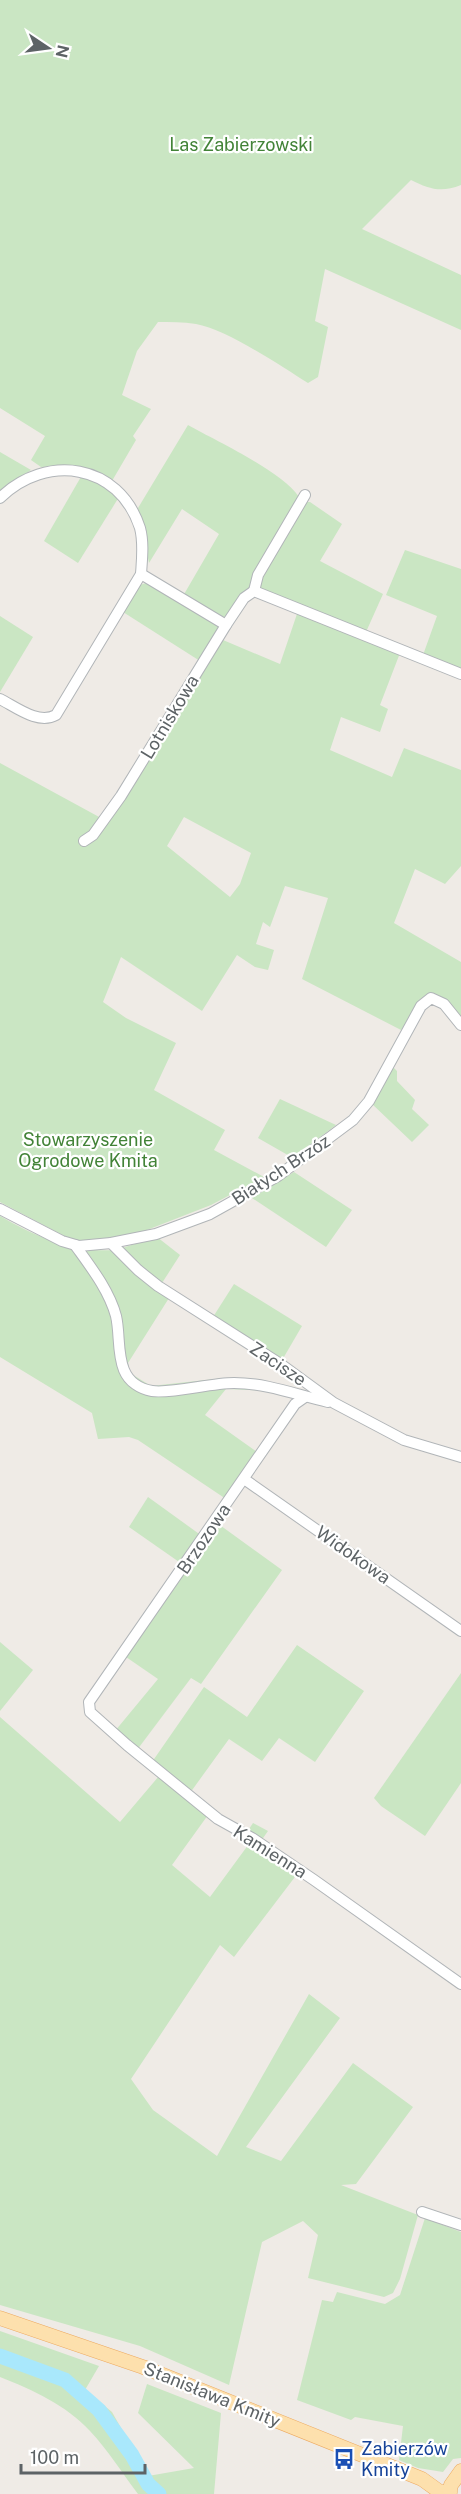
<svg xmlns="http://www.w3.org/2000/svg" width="461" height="2494" font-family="'Public Sans',sans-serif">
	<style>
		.green { fill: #cae6c3; fill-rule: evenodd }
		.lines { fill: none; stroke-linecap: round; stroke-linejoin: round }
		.river { stroke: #a9e8fc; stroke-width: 15 }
		.minor-casing { stroke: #b1b5b8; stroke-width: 12 }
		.major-casing { stroke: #edaa61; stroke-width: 15 }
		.minor { stroke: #fff; stroke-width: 10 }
		.major { stroke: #fde0ad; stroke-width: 14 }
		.labels { text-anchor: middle; stroke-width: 4.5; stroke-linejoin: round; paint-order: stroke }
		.park-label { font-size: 18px; fill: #428337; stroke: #fff }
		.street-label { font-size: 18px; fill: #5d6366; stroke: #fff }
		.transit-label { font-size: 18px; fill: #164399; stroke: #fff; text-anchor: start }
	</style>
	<rect width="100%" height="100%" fill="#efebe6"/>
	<g class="green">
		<path d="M0 0H461V185C441 193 429 189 411 180L362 229 461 275V330L325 269 315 321 328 327 318 377 308 383C281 366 226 329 196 324 183 322 170 322 158 322L137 351 122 395 151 409 133 436 136 440 112 481 59 466 41 467 31 460 45 436 0 408Z"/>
		<path d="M188 425C216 441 282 471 299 497 285 521 245 607 224 617L183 596 219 534 182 509 149 563 138 508Z"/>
		<polygon points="0,452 31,470 13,482 0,494"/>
		<polygon points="82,475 102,484 119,497 78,563 44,541"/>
		<polygon points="304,502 310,502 342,524 320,561 383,594 366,632 260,590 260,576"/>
		<polygon points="405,550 461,569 461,671 423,655 437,616 386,595"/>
		<polygon points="146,583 220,626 200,661 123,612 140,585"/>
		<path d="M298 611 400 653 380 705 388 709 380 732 341 717 330 750 392 777 404 748 461 770V866L445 884 415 869 394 923 461 962V1022L431 993 401 1030 302 979 328 898 285 886 270 927 263 922 256 944 274 950 268 970 255 967 237 955 202 1011 121 957 103 1002 126 1018 176 1043 154 1090 225 1130 214 1150 264 1177 211 1205 129 1237 79 1241 70 1239 0 1202V763L101 818 89 834 81 838 79 845 88 842 223 640 280 664ZM184 817 251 853 240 884 230 897 167 846Z"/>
		<polygon points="0,616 33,637 0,692"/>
		<polygon points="392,1066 397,1071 397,1081 415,1100 412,1109 429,1125 412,1142 371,1103"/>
		<polygon points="280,1099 336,1125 293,1158 258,1138"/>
		<polygon points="294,1172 352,1210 326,1247 252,1198"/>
		<path d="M0 1216C36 1237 73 1253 116 1250L169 1298 128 1363 130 1373 151 1386 224 1378 274 1383 272 1391 226 1389 205 1415 257 1452 226 1499 138 1440 129 1437 98 1439 92 1413 0 1357Z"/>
		<polygon points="157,1237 180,1255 162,1283 125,1255 122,1248"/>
		<polygon points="234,1284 302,1326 281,1362 213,1317"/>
		<polygon points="148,1497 202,1536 182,1564 129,1527"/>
		<polygon points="217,1523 282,1570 201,1684 191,1678 137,1750 115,1731 158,1679 126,1657"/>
		<polygon points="0,1642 33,1670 0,1711"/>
		<polygon points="297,1645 364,1691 315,1762 279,1738 262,1761 229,1739 190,1793 152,1762 204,1687 247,1717"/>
		<polygon points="461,1673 461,1783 425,1836 381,1806 374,1798"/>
		<polygon points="0,1717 120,1822 159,1776 208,1815 172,1865 210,1897 254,1837 247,1832 253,1823 268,1831 261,1841 301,1869 234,1957 220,1945 131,2079 153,2110 217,2156 309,1994 340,2018 246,2147 281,2161 353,2063 413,2107 356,2184 341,2185 418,2215 400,2279 393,2293 384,2297 308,2278 318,2235 303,2221 262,2242 229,2385 140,2346 0,2305"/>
		<polygon points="425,2218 461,2232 461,2458 453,2459 443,2472 418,2468 399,2460 403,2426 355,2417 351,2420 297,2400 322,2300 333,2302 337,2292 385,2304 400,2295"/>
		<path d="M0 2331 99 2366 85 2390 112 2412 148 2476 194 2468 138 2413 147 2384 221 2413 214 2494H138C122 2473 108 2450 90 2431 66 2405 33 2390 0 2377Z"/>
	</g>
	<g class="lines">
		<polyline class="river" points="0,2356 65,2380 99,2410 132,2455 148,2484 159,2494"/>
		<defs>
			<g id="minor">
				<path d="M0 498C46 453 119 463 140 528 144 543 142 559 141 574L56 715C38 725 16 707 0 699"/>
				<polyline points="141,574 226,625"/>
				<polyline points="254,591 258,575 305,495"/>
				<polyline points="84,841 93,835 121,796 226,625 244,598 254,591 461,674"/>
				<polyline points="0,1209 62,1241 79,1246 111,1243 156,1234 210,1214 278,1176 353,1120 369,1101 421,1006 431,998 444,1004 461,1025"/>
				<polyline points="111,1243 138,1270 158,1286 282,1365 334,1403 404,1440 461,1457"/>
				<path d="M75 1245C90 1266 109 1290 116 1316 120 1333 117 1353 124 1370 129 1382 140 1389 152 1391 172 1394 210 1383 234 1383 267 1383 297 1395 328 1402"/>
				<polyline points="305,1397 295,1404 89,1702 90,1712 127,1745 218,1819 252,1838 314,1880 461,1984"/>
				<polyline points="244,1479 461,1631"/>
				<polyline points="422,2212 461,2225"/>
			</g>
			<g id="major">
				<polyline points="0,2318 143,2367 422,2479 440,2492 450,2492"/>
				<polyline points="449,2494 451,2485 461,2471"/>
			</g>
		</defs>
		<use href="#minor" class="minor-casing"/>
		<use href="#major" class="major-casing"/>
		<use href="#minor" class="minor"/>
		<use href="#major" class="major"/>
	</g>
	<defs>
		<symbol id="bus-bare" viewBox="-9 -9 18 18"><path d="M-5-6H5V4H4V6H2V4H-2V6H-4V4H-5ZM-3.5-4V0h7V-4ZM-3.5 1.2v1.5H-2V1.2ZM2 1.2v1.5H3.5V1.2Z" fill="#1a4fb4" stroke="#fff" stroke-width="2.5" paint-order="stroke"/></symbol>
	</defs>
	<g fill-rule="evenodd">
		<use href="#bus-bare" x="329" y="2444" width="30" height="30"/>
	</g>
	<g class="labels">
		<g class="park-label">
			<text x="241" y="151">Las Zabierzowski</text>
			<text x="88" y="1146">Stowarzyszenie<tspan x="88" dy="21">Ogrodowe Kmita</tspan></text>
		</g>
		<g class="street-label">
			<text transform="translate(170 717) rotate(-59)" y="6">Lotniskowa</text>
			<text transform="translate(281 1170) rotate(-33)" y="6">Białych Brzóz</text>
			<text transform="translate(278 1364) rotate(34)" y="6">Zacisze</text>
			<text transform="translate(204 1539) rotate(-56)" y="6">Brzozowa</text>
			<text transform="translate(353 1555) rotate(35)" y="6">Widokowa</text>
			<text transform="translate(270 1852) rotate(32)" y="6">Kamienna</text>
			<text transform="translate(212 2395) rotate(22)" y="6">Stanisława Kmity</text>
		</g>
		<g class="transit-label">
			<text x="361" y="2455">Zabierzów<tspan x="361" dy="21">Kmity</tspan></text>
		</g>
	</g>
	<g transform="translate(48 48) rotate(103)" stroke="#ffffff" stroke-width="4.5" paint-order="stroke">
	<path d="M0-4.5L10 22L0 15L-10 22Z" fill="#5d6366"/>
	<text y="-9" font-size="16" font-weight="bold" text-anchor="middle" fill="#5d6366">N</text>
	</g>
	<path d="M21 2464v9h124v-9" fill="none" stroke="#5d6366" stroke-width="3"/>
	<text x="30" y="2464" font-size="18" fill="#5d6366" stroke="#ffffff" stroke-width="4.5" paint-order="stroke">100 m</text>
</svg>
